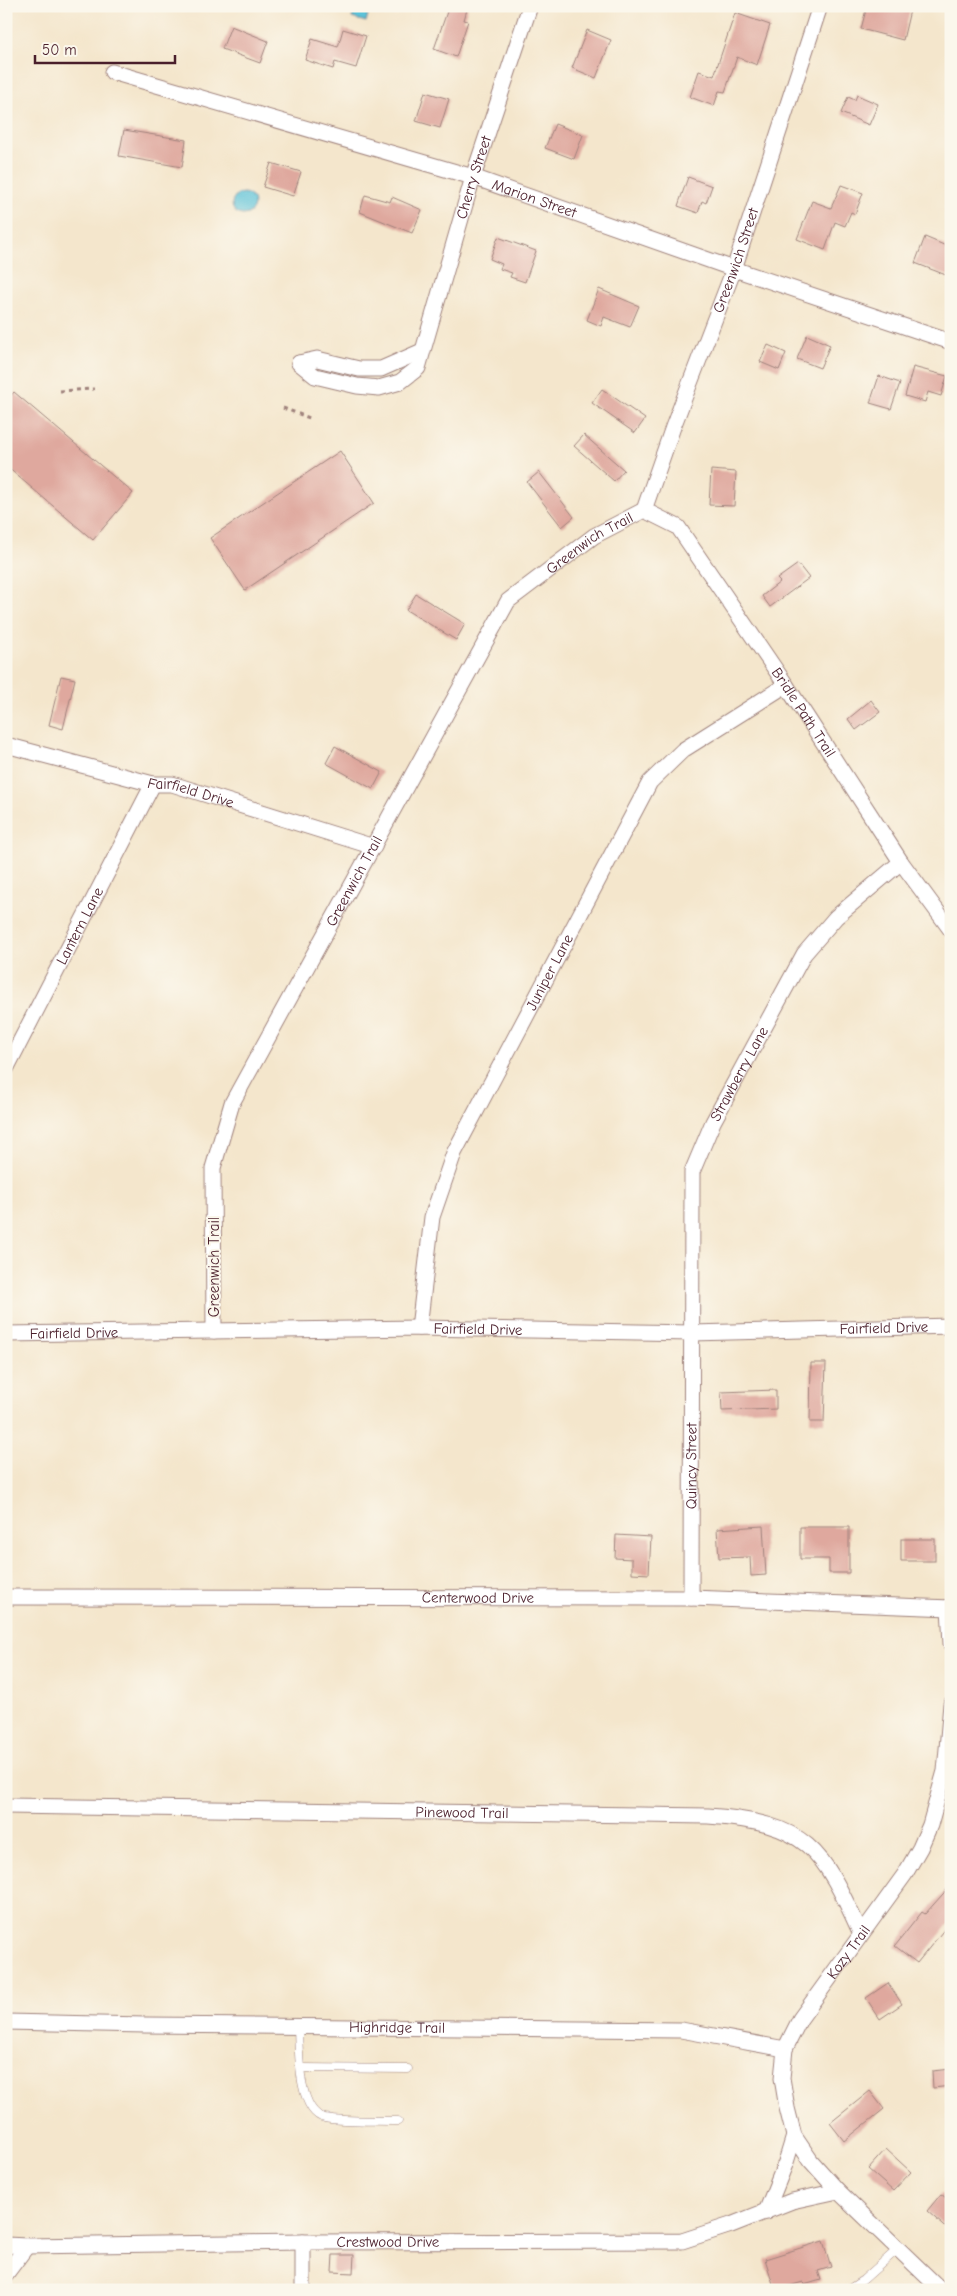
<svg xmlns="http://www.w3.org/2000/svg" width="957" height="2296" font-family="'Comic Neue',sans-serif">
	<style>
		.water { fill: #5bc2d8; stroke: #527082 }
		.building { fill: #dfa89e }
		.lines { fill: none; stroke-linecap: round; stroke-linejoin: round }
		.service-casing { stroke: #9f827c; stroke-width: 9 }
		.minor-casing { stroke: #9f827c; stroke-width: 17 }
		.path { stroke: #9f827c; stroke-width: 3; stroke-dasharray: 4 4; stroke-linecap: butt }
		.service { stroke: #fff; stroke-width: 8 }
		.minor { stroke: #fff; stroke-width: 15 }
		.labels { text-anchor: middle; stroke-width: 4; stroke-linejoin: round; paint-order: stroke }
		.street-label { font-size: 15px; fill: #4a1f2b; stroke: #fbf7ec }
	</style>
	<rect width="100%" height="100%" fill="#fbf7ec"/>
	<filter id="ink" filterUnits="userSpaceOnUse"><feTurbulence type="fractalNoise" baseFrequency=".02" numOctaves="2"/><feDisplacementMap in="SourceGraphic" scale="10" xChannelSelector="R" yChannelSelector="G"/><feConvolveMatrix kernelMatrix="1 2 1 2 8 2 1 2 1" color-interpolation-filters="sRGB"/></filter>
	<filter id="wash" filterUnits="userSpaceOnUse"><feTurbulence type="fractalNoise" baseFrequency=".0096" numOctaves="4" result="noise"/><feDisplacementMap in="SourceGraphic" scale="20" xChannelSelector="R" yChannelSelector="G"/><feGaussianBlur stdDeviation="1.12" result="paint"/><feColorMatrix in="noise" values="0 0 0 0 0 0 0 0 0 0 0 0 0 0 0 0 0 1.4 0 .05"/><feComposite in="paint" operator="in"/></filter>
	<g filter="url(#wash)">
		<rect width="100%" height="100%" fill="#f4e6cc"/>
		<g class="water">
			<polygon points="355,6 370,6 366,22 352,18"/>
			<circle cx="243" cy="204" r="11"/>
		</g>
		<g id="blocks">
			<g class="building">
				<polygon points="449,6 468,6 464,20 468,21 456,57 434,49"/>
				<polygon points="867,6 890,10 891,6 911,6 903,40 861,29"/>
				<polygon points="735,13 770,25 757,65 737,57 725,92 719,91 714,106 690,97 699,71 714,76"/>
				<polygon points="231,26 268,41 260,63 222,49"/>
				<polygon points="343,29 366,36 356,68 335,62 333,69 305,60 312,39 338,47"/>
				<polygon points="587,30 611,40 596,78 572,68"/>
				<polygon points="425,92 449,99 440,128 416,121"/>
				<polygon points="857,95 878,104 869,125 841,113 848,97 855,100"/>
				<polygon points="555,124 583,135 574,159 545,148"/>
				<polygon points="124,130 186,140 182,167 119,156"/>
				<polygon points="271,163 301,172 293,196 263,187"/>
				<polygon points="688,177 712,186 706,203 702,201 698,213 678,206"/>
				<polygon points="841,185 863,193 855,214 851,212 845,226 835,222 825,250 797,239 812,201 831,208"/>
				<polygon points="365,195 390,202 392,197 422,210 412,233 360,212"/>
				<polygon points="498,237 536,251 525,282 510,277 512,273 500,269 502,264 490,259"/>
				<polygon points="925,237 951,248 951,277 915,263"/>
				<polygon points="599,289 639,306 630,327 604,317 601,326 587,320"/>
				<polygon points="807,335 830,345 820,368 797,359"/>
				<polygon points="768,345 786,353 779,370 760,362"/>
				<polygon points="913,367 947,376 941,396 928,392 925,402 905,396"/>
				<polygon points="879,376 900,383 891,409 870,403"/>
				<polygon points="602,389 645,419 635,433 592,403"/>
				<polygon points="14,392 133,493 93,540 6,466 6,401"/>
				<polygon points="584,435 624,470 614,481 574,446"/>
				<polygon points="340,451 374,503 245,590 210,538"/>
				<polygon points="711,470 736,472 734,506 709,505"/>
				<polygon points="539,472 574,517 562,527 527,482"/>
				<polygon points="798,564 809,578 770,607 762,596 780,582 777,579"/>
				<polygon points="416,594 465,624 456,640 406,610"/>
				<polygon points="61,676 75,679 63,729 49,725"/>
				<polygon points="871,700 880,712 856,730 848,719"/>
				<polygon points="335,746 382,772 373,789 326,763"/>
				<polygon points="811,1363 826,1363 824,1422 810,1422"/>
				<polygon points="776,1390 776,1409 722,1411 721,1392"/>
				<polygon points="763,1526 766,1575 751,1576 750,1557 719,1558 717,1529"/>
				<polygon points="800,1527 849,1527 849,1573 829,1573 829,1559 800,1559"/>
				<polygon points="616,1535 651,1537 649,1574 632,1573 632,1559 615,1558"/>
				<rect x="901" y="1539" width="34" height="22"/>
				<polygon points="951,1885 951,1921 917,1963 895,1946 922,1912 925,1914"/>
				<polygon points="888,1983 902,2004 880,2019 866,1998"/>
				<polygon points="951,2069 951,2086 933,2088 932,2071"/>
				<polygon points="870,2091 884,2109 844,2141 830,2123"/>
				<polygon points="886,2149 911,2172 893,2191 868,2169"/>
				<polygon points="941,2194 951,2202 951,2232 927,2211"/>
				<polygon points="823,2241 831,2267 818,2271 821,2280 804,2285 803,2282 775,2290 765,2259"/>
				<polygon points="333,2255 354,2255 353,2273 332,2272"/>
			</g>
		</g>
	</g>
	<g filter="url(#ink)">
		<use href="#blocks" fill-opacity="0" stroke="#9f827c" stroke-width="1"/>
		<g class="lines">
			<defs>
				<g id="service">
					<path d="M298 2026C299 2048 297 2112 325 2118 347 2122 376 2120 398 2121"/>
					<polyline points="301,2068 408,2069"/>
					<polyline points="848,2290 863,2280 898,2249"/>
				</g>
				<g id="minor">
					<path id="s1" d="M112 72 473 177 734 269 951 342"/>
					<path id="s2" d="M299 363 315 376 357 386 379 388 400 382 418 368 473 177 530 6"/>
					<polyline points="299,363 317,359 359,369 381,369 422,351"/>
					<path id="s3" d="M644 510 673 427 734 269 820 6"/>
					<path id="s4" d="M644 510 678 527 786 685 901 862 951 930"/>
					<path id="s5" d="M6 745 153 784H172L374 847"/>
					<path id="s6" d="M6 1069 153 784"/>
					<path id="s7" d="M419 1328 432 1217 454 1153 650 782 683 750 786 685"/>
					<path id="s8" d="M214 1331 213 1168 232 1103 508 601 594 536 644 510"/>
					<path id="s9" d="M6 1334 419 1328 692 1333 951 1326"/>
					<path id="s10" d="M6 1597 691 1598 951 1608"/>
					<path id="s11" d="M691 1598 692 1172 713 1122 804 954 836 917 901 862"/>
					<polyline points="949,1607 951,1644"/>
					<path id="s12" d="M6 1806 708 1816C808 1823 822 1848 861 1934"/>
					<path id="s13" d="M6 2022 145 2025 681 2030 785 2049"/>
					<polyline points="766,2212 786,2162 794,2136"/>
					<path id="s14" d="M6 2245 27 2246 303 2242 682 2241 731 2225 792 2201 838 2191"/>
					<polyline points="6,2274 27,2246"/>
					<polyline points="303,2290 303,2242"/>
					<path id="s15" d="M941 2290 838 2191 811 2161 794 2136 787 2108 782 2078 785 2049 800 2019 905 1874 920 1848 930 1825 945 1771 951 1704"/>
				</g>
			</defs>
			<use href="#service" class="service-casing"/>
			<use href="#minor" class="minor-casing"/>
			<g class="path">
				<polyline points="60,391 94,389"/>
				<polyline points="283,408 312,419"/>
			</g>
			<use href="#service" class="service"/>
			<use href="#minor" class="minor"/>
		</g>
	</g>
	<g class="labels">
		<g class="street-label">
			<text dy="5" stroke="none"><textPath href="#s2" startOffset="329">Cherry Street</textPath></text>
			<text dy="5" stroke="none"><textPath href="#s1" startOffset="441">Marion Street</textPath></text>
			<text dy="5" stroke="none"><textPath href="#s3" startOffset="266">Greenwich Street</textPath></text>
			<text dy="5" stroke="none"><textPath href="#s8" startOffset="904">Greenwich Trail</textPath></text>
			<text dy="5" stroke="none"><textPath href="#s4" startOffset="262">Bridle Path Trail</textPath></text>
			<text dy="5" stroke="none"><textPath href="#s5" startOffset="191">Fairfield Drive</textPath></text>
			<text dy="5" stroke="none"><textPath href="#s8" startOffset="484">Greenwich Trail</textPath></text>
			<text dy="5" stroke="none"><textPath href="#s6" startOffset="161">Lantern Lane</textPath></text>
			<text dy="5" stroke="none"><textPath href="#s7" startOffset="384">Juniper Lane</textPath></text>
			<text dy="5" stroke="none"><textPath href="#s11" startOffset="535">Strawberry Lane</textPath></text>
			<text transform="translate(214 1267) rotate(-90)" y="5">Greenwich Trail</text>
			<text dy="5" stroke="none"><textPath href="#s9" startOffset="878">Fairfield Drive</textPath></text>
			<text dy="5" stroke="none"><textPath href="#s9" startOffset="472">Fairfield Drive</textPath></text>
			<text dy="5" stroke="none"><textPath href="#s9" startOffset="68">Fairfield Drive</textPath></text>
			<text dy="5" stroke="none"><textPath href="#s11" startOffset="132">Quincy Street</textPath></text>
			<text dy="5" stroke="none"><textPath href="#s10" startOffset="472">Centerwood Drive</textPath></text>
			<text dy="5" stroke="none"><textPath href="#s12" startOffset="456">Pinewood Trail</textPath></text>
			<text dy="5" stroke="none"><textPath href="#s15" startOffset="418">Kozy Trail</textPath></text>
			<text dy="5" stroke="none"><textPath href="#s13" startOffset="391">Highridge Trail</textPath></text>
			<text dy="5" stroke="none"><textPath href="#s14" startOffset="382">Crestwood Drive</textPath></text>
		</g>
	</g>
	<rect width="957" height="2296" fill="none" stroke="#fbf7ec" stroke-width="25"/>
	<path d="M35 55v8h140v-8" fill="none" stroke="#4a1f2b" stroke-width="2.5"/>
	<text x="42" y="55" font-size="15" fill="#4a1f2b" stroke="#fbf7ec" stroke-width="4" paint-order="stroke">50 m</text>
</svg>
